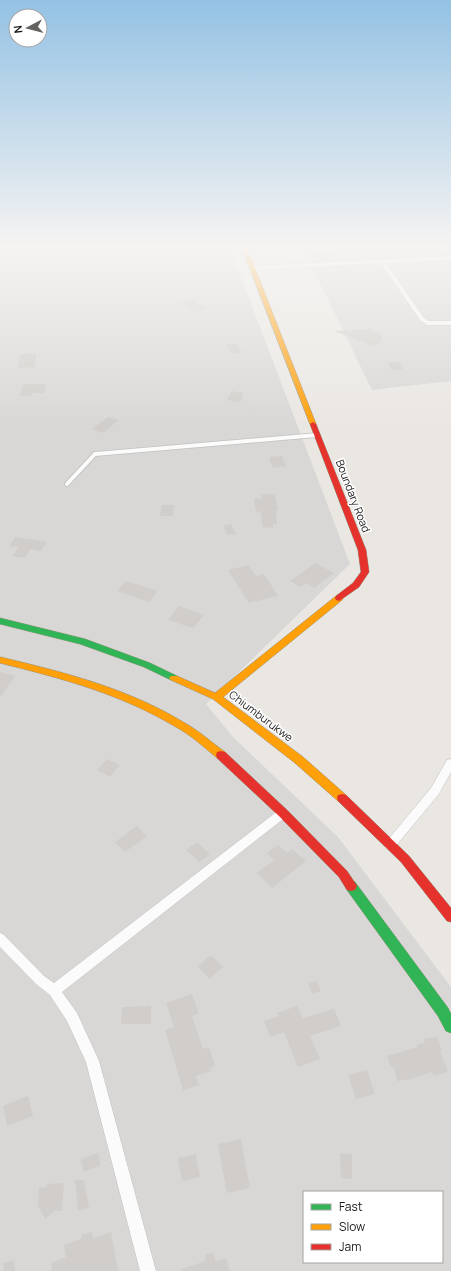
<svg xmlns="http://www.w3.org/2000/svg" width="451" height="1271" font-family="Manrope,sans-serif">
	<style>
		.residential { fill: #d9d7d5; fill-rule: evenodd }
		.building { fill: #d0cdca }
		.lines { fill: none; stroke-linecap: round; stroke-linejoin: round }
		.lane-casing { stroke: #c2c1bf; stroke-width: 5.5 }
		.street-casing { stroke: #c2c1bf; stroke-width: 1 }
		.fast-casing { stroke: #93927c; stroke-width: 1 }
		.slow-casing { stroke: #93927c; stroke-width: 1 }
		.jam-casing { stroke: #93927c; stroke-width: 1 }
		.lane { stroke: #fcfbfb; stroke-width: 4 }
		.street { fill: #fcfbfb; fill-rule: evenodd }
		.fast { fill: #30b455; fill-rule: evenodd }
		.slow { fill: #ff9f0a; fill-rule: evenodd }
		.jam { fill: #e5322d; fill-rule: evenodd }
		.labels { text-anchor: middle; stroke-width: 3; stroke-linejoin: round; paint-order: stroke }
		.street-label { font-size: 11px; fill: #1b1b1b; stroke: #fff }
	</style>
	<rect width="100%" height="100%" fill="#eae7e3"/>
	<g class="residential">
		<path d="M0 248H230L350 564 206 704 233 737 338 837 451 987V1271H0ZM304 1192H442V1262H304Z"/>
		<polygon points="303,248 451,248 451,381 372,390"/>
	</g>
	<g class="building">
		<polygon points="315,248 352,248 321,261 309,255"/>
		<polygon points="191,298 206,309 195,312 180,301"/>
		<polygon points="372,329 373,332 378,331 382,337 382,341 374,346 334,331"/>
		<polygon points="237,344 241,353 231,354 227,345"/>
		<polygon points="36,353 35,367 18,368 20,354"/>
		<polygon points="388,362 399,362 403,370 391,370"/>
		<polygon points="23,384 46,384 44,393 32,393 32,396 20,396"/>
		<polygon points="232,391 244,393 240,402 227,400"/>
		<polygon points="108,417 119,420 103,433 92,429"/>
		<polygon points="282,456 286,466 273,468 269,457"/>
		<polygon points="275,494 278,510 276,510 277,515 276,515 277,524 273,524 273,527 263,528 260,511 256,512 254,499 262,498 261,495"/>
		<polygon points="162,505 174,505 173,516 160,516"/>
		<polygon points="231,524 236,534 227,535 223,526"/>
		<polygon points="15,537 47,542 41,551 30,549 25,558 13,556 19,547 10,546"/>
		<polygon points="316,563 334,573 314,588 306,583 301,587 290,581"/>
		<polygon points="248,565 256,576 264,574 278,596 249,603 228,570"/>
		<polygon points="126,581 158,591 149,602 117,591"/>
		<polygon points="179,606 204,615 193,628 168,620"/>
		<polygon points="0,672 15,676 0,697"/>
		<polygon points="107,759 120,765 110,777 97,770"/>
		<polygon points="137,826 147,836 125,852 115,842"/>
		<polygon points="197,842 210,854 199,862 186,850"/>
		<polygon points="278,845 287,853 292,849 306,861 272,888 257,873 274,860 267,853"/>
		<polygon points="211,955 223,967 209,979 198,966"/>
		<polygon points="316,981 321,991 313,994 308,984"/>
		<polygon points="192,994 199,1014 192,1016 203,1049 209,1047 215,1066 210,1068 211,1071 196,1076 199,1085 183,1090 165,1030 174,1027 166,1003"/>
		<polygon points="151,1006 151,1024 121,1024 122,1007"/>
		<polygon points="297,1006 303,1018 334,1009 341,1026 310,1036 320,1059 298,1067 284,1032 270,1037 264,1021 279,1016 277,1013"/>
		<polygon points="437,1037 442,1051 440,1051 448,1072 433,1076 432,1072 412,1079 397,1081 394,1067 391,1067 387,1056 418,1047 417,1044 425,1043 424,1039"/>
		<polygon points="367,1070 375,1094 356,1099 348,1075"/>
		<polygon points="28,1096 33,1116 7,1126 3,1106"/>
		<polygon points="241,1139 250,1188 227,1193 218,1144"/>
		<polygon points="98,1153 101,1165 84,1172 81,1159"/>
		<polygon points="340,1153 352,1154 352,1179 341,1178"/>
		<polygon points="196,1154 200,1177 182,1181 178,1158"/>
		<polygon points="75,1180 84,1180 89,1207 86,1209 78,1210"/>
		<polygon points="64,1183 62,1211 54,1211 45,1219 38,1205 39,1188 47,1187 47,1184"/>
		<polygon points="92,1232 93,1238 111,1232 118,1271 52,1271 51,1263 66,1257 64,1245 81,1239 81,1235"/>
		<polygon points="213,1252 216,1262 226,1258 230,1271 181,1271 181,1269 206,1261 205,1255"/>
		<polygon points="14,1260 15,1271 4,1271 3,1263"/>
	</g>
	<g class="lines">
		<defs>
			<polyline id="lane" points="67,484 95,454 317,435"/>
			<g id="street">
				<polygon points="451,256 451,260 386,263 424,318 428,321 451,321 451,325 427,325 420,320 381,263 252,270 249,268 252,266"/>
				<polygon points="451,759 451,772 439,794 394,848 390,850 386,848 384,845 386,842 431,788 447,760"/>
				<polygon points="283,809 287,810 288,813 287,816 62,992 77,1013 99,1061 156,1271 140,1271 86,1062 67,1021 50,995 36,984 0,947 0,933 4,935 44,976 54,983 279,810"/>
			</g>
			<g id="fast">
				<polygon points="0,618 85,639 150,663 177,676 179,678 177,680 171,680 144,667 80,644 0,624"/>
				<polygon points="351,881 355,882 448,1008 451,1014 451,1033 446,1031 438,1016 347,890 345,886 347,882"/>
			</g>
			<g id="slow">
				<polygon points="242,248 247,248 316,424 315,425 311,425 310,424"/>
				<polygon points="339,595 342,596 343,598 342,600 223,697 303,757 346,795 347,798 346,801 342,802 338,801 295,763 213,699 171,680 169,678 171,676 177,676 215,693 336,596"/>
				<path d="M0 657C63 672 127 688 183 722 198 730 211 742 225 752L226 755 225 758 221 759 217 758C204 747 191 735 176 727 121 694 61 678 0 663Z"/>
			</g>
			<g id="jam">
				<polygon points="313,422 316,424 366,550 369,572 359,587 339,601 336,600 335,598 336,596 353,583 361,572 358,550 310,424"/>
				<polygon points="221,751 225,752 287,810 347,871 357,886 355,890 351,891 347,890 339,877 279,816 217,758 216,755 217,752"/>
				<polygon points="342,794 346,795 409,856 451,908 451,922 447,921 401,862 338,801 337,798 338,795"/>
			</g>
		</defs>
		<use href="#lane" class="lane-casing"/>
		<use href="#street" class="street-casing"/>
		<use href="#fast" class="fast-casing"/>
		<use href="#slow" class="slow-casing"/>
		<use href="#jam" class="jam-casing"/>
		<use href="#lane" class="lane"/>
		<use href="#street" class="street"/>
		<use href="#fast" class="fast"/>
		<use href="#slow" class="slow"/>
		<use href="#jam" class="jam"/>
	</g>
	<linearGradient id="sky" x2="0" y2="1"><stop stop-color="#94c2e4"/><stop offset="0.58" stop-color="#f6f4f2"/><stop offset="1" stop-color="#f6f4f2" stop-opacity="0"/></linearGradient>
	<rect width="451" height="426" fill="url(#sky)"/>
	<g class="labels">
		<g class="street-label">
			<text transform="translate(353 496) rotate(69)" y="4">Boundary Road</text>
			<text transform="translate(261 716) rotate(37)" y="4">Chiumburukwe</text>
		</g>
	</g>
	<rect x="303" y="1191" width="140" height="72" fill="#ffffff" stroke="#a4a4a4"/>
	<rect x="311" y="1204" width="20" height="6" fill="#30b455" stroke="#a4a4a4"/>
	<text x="339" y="1211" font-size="12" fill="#1b1b1b">Fast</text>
	<rect x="311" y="1224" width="20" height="6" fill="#ff9f0a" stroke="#a4a4a4"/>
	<text x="339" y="1231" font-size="12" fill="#1b1b1b">Slow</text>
	<rect x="311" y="1244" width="20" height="6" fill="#e5322d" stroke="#a4a4a4"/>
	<text x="339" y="1251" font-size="12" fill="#1b1b1b">Jam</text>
	<g transform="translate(28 28) rotate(263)"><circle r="19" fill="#ffffff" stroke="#a4a4a4"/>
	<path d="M0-3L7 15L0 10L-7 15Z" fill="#636261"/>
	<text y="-6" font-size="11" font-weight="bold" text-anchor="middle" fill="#1b1b1b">N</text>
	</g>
</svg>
